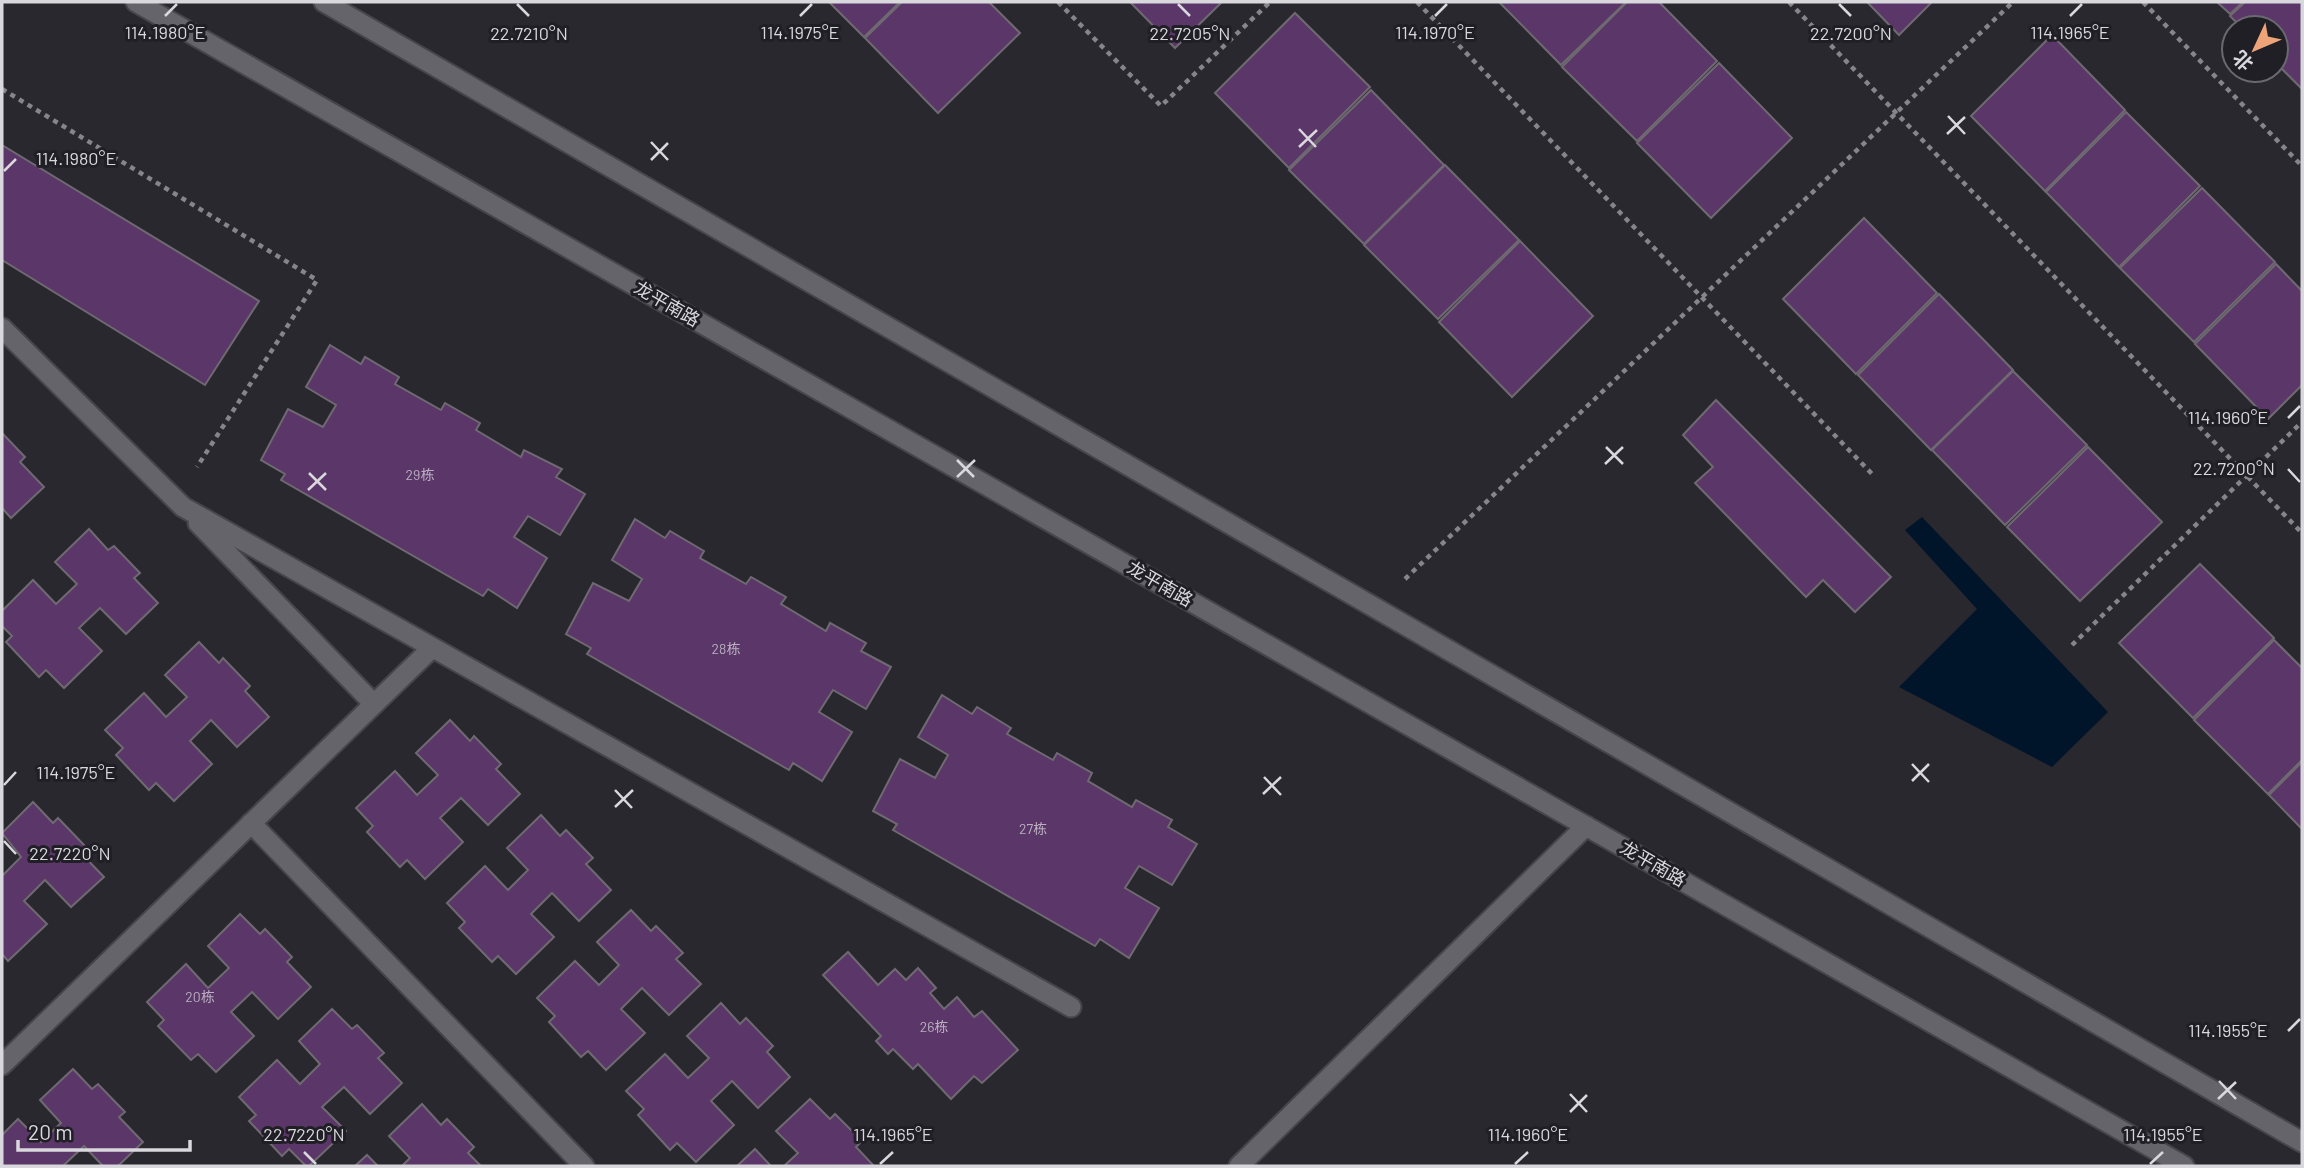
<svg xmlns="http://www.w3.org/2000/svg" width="2304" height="1168" font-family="Barlow,'Noto Sans SC',sans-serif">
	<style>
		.water { fill: #00142a }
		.building { fill: #5b3668; stroke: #6f6a71; stroke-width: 2 }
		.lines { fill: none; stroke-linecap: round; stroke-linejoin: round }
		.service-casing { stroke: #46454a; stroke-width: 23 }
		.tertiary-casing { stroke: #46454a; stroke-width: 23 }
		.path { stroke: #86858b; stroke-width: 4.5; stroke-dasharray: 5 5; stroke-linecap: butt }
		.service { stroke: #65646b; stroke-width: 19 }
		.tertiary { stroke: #65646b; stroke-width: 19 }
		.ticks { fill: none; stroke: #d9d8dd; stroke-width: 2.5 }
		.labels { text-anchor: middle; stroke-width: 6; stroke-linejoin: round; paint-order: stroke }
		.number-label { font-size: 14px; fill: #bab0c0 }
		.street-label { font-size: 18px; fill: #d9d8dd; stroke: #201f25 }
		.ticks-label { font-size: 18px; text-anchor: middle; fill: #d9d8dd; stroke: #201f25; stroke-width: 6; stroke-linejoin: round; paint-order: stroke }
	</style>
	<rect width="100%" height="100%" fill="#29282f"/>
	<polygon class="water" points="1922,517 2108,712 2052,767 1899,687 1977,609 1905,530"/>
	<g class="building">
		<polygon points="829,2 900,2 864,37"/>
		<polygon points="902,2 989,2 1020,33 938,113 865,38"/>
		<polygon points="1130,2 1222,2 1175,48"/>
		<polygon points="1499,2 1626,2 1561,65"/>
		<polygon points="1627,2 1659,2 1717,61 1637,141 1562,67"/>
		<polygon points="1867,2 1932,2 1899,35"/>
		<polygon points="2217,2 2243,2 2230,14"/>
		<polygon points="2245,2 2302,2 2302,89 2276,63 2276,28 2242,28 2230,16"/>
		<polygon points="1295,13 1370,87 1289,168 1215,93"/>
		<polygon points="2052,35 2125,110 2045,191 1971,116"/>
		<polygon points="1719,63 1792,138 1711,218 1637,143"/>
		<polygon points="1371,90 1444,165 1364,244 1289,170"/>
		<polygon points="2126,112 2200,186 2119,267 2046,192"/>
		<polygon points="2,145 259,301 205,385 2,260"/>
		<polygon points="1445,165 1519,240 1438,319 1364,245"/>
		<polygon points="2202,188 2275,262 2194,342 2120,268"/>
		<polygon points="1864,218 1937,293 1856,374 1783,299"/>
		<polygon points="1520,241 1593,316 1512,397 1439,322"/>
		<polygon points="2276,264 2302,291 2302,385 2268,419 2195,344"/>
		<polygon points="1939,294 2013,370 1931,450 1858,375"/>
		<polygon points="330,345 361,364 365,357 399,377 395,384 441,410 445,403 480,423 476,430 521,457 524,450 562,469 556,477 585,494 560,535 528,516 514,537 547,558 517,608 488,589 483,596 281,480 285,474 261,460 288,409 323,427 336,405 306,387"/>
		<polygon points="2013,371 2087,445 2005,525 1932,450"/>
		<polygon points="1716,400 1891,577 1855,612 1823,580 1806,597 1695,483 1713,467 1683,435"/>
		<polygon points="2,433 25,457 20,462 44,487 11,518 2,508"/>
		<polygon points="2088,447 2162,522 2080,601 2007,527"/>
		<polygon points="635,519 665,538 670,531 704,551 700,558 746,584 751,577 786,597 781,604 826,631 830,623 866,643 861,651 891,667 866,709 833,690 819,712 852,732 822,781 793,763 789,770 587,654 591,648 566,634 593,583 629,601 642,579 612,560"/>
		<polygon points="89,529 108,550 114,546 140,573 134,578 158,603 126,634 100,608 79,628 102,651 64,688 46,670 39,677 6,642 12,636 2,626 2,611 33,580 56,604 77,584 55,562"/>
		<polygon points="2200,564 2274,638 2193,718 2119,643"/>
		<polygon points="2274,640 2302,668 2302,760 2268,794 2194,720"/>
		<polygon points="199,642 219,663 223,658 250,686 245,691 269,717 237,747 211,720 190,741 212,764 174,801 156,783 149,790 116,755 123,748 105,730 144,693 166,717 187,697 165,675"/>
		<polygon points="942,695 972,714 977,707 1011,728 1007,734 1053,760 1057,753 1092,773 1088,781 1132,807 1136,800 1172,820 1168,827 1197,844 1172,885 1139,866 1125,888 1159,908 1129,958 1100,939 1095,946 893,830 897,824 873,811 900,759 935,778 948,755 918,737"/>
		<polygon points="450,720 470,741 474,736 501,764 496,769 520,794 488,825 461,798 440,818 463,842 425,879 407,860 400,867 367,832 373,826 356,808 395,771 417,795 438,775 416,753"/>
		<polygon points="2302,762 2302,829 2269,795"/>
		<polygon points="33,802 53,823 58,818 85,846 79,851 104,877 71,907 45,880 24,901 47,924 8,961 2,954 2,876 21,857 2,833"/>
		<polygon points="541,815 560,836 566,830 593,858 586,864 611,890 579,921 552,893 531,914 554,937 516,974 498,956 492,962 459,928 465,922 447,903 485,866 508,890 528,870 507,848"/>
		<polygon points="631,910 651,931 656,926 683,953 676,959 701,984 669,1015 642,988 621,1009 645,1033 606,1070 588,1051 581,1057 549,1022 555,1016 537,998 575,961 599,985 619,965 597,942"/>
		<polygon points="240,914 260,934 265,929 292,957 287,962 311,987 278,1019 252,992 231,1012 254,1036 216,1072 198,1054 191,1060 158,1026 164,1020 147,1002 186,964 208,988 229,968 208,946"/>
		<polygon points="848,952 878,985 895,969 906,980 918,968 936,988 930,993 944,1009 957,997 974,1017 982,1011 1018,1050 982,1083 974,1076 951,1099 918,1064 913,1069 893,1049 888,1054 876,1041 881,1036 823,975"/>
		<polygon points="721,1003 740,1024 746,1018 773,1046 767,1052 790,1077 758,1108 732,1081 711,1101 734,1125 696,1162 677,1143 670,1150 638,1115 644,1109 626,1091 665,1054 688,1078 709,1058 687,1036"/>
		<polygon points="332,1009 352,1029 357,1025 384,1053 378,1058 402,1083 370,1114 344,1087 322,1107 346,1131 309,1166 306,1166 289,1149 282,1156 249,1121 256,1115 239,1097 277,1060 300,1084 320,1064 299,1041"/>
		<polygon points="73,1069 92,1089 98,1084 125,1112 119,1117 143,1142 118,1166 103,1166 84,1146 63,1166 2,1166 2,1135 18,1119 41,1142 61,1123 40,1100"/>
		<polygon points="810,1099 830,1119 835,1114 862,1141 856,1147 874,1166 784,1166 798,1153 776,1131"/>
		<polygon points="422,1104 441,1125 447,1119 474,1147 468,1153 481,1166 402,1166 410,1158 389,1136"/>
		<polygon points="755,1149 771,1166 737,1166"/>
		<polygon points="367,1155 378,1166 355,1166"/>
	</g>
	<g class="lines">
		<defs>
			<g id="service">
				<polyline points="2,328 183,507 1071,1007"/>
				<polyline points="198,523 374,704"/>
				<polyline points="251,823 584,1166"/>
				<polyline points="2,1065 432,648"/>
			</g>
			<g id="tertiary">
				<polyline points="136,2 2184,1166"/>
				<polyline points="324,2 2302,1142"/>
				<polyline points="1239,1166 1586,826"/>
			</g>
		</defs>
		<use href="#service" class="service-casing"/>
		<use href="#tertiary" class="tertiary-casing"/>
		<g class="path">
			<polyline points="1058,2 1161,106 1270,2"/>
			<polyline points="1417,2 1874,476"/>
			<polyline points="1789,2 2302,533"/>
			<polyline points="2143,2 2302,166"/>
			<polyline points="2,89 317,280 197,467"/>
			<polyline points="1405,579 2013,2"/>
			<polyline points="2072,645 2302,422"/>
		</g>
		<use href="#service" class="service"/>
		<use href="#tertiary" class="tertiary"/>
	</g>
	<path class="ticks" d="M517 4 529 16M1178 4 1190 16M1839 4 1851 16M165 16 177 4M800 16 812 4M1435 16 1447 4M2070 16 2082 4M1948 116 1965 134M1299 129 1316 147M1947 134 1965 117M651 142 668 160M1299 147 1317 130M651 160 668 143M4 171 16 159M2288 418 2300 406M1606 447 1623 464M957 460 974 477M1605 464 1623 447M2288 469 2300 482M309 473 326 490M957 477 975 460M308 490 326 473M1912 764 1929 782M1264 777 1281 795M1912 781 1929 764M4 785 16 772M615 790 632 808M1263 794 1281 777M615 807 633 790M4 841 16 854M2288 1031 2300 1019M2219 1081 2236 1099M1570 1094 1587 1112M2218 1099 2236 1082M1570 1112 1587 1095M304 1152 316 1164M880 1164 893 1152M1515 1164 1528 1152M2150 1164 2163 1152"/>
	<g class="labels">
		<g class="number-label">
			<text x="420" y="480">29栋</text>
			<text x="726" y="654">28栋</text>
			<text x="1033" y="834">27栋</text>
			<text x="200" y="1002">20栋</text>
			<text x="934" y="1032">26栋</text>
		</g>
		<g class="street-label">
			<text transform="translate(667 304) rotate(30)" y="6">龙平南路</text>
			<text transform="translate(1160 584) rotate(30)" y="6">龙平南路</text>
			<text transform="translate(1653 864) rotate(30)" y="6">龙平南路</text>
		</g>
	</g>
	<g class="ticks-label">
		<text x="165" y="39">114.1980°E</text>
		<text x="800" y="39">114.1975°E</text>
		<text x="1435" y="39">114.1970°E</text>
		<text x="2070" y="39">114.1965°E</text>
		<text x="529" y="40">22.7210°N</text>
		<text x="1190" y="40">22.7205°N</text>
		<text x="1851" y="40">22.7200°N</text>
		<text x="76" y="165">114.1980°E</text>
		<text x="2228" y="424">114.1960°E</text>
		<text x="2234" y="475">22.7200°N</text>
		<text x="76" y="779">114.1975°E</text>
		<text x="70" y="860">22.7220°N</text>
		<text x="2228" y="1037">114.1955°E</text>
		<text x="304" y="1141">22.7220°N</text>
		<text x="893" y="1141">114.1965°E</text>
		<text x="1528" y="1141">114.1960°E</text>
		<text x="2163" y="1141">114.1955°E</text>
	</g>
	<rect width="2304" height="1168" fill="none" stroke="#d9d8dd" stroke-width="7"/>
	<g transform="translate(2255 49) rotate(226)"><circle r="33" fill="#201f25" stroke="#6a696f" stroke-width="2"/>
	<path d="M0-5L12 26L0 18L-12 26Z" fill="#efa378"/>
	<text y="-10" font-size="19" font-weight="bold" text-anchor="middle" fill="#d9d8dd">北</text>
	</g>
	<path d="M18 1140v10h172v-10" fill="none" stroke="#d9d8dd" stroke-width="3.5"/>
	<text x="28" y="1140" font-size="21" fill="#d9d8dd" stroke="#201f25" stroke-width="5" paint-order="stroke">20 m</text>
</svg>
